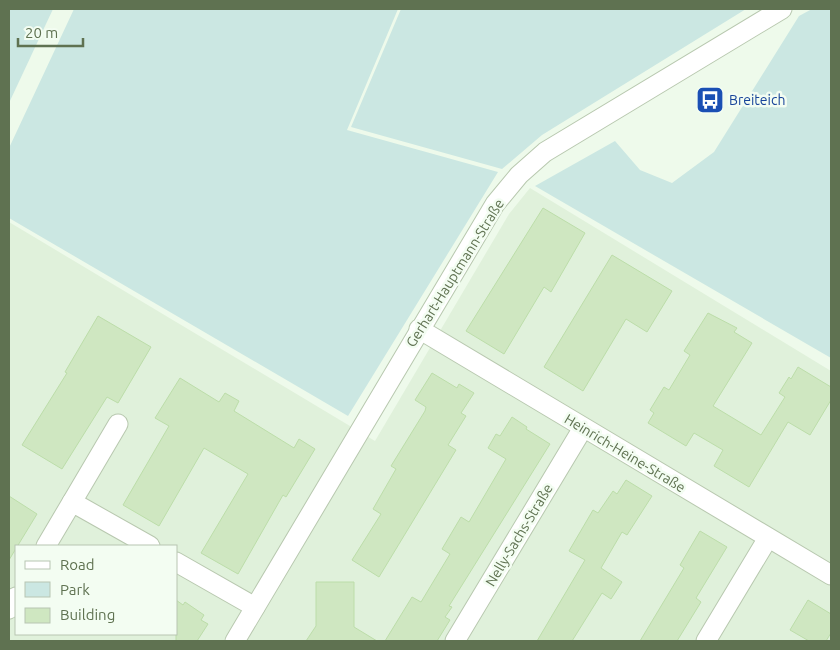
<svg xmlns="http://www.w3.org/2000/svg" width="840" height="650" font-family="Ubuntu,sans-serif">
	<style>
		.residential { fill: #e0f1db; fill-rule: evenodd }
		.green { fill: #cbe7e2 }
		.building { fill: #cfe7c1; stroke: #bcdda9 }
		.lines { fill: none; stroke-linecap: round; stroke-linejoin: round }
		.street-casing { stroke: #b8c8af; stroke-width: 21 }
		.street { stroke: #fff; stroke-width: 19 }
		.labels { text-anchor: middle; stroke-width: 5; stroke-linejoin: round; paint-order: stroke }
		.transit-label { font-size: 14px; fill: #164399; stroke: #f3fdf2; text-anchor: start }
		.street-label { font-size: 14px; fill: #5f7251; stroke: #f3fdf2 }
	</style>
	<rect width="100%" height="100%" fill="#eefaeb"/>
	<path class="residential" d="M530 188 831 371V641H9V222L375 441 509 214ZM16 546H176V634H16Z"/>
	<g class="green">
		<polygon points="9,9 53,9 9,103"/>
		<polygon points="74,9 398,9 347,130 498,172 348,416 9,218 9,148"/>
		<polygon points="401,9 746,9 542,135 502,169 351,127"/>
		<polygon points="812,9 831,9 831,358 535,186 615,141 640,170 672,183 714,152 799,16"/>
	</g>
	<g class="building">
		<polygon points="543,208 585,233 551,292 544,287 504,354 466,331"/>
		<polygon points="612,255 672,291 647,332 626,319 583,391 544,367"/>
		<polygon points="708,313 737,328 734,332 752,343 713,406 761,435 785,397 779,393 789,377 791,379 798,367 831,387 831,400 810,435 788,422 749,487 714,466 723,450 694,433 686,446 648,423 654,413 650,410 664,387 669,390 690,355 684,351"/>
		<polygon points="98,316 151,347 118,403 107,397 62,469 22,445 67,373 65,372"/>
		<polygon points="432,373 457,388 459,384 474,393 461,413 466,416 448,445 456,450 379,577 352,560 381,514 373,509 396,469 391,466 425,411 426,407 415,400"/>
		<polygon points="180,378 219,402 225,393 239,401 234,411 294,448 299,439 315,449 286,497 283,495 238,574 201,553 248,474 204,448 159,526 123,505 169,426 155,418"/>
		<polygon points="512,417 527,427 526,429 550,444 449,606 452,607 445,617 450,620 437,641 385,641 412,597 421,602 450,554 442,549 461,517 469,522 506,459 488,448 496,434 500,436"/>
		<polygon points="626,480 652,496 627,535 622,532 601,568 622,582 611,599 602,593 572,641 537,641 585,560 569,551 593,510 598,513 613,491 617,494"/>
		<polygon points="9,496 37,514 9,560"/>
		<polygon points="700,531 727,547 696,598 701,602 677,641 640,641 684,568 680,565"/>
		<polygon points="316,582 354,582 354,627 377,641 306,641 316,626"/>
		<polygon points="176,600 183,605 185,602 204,615 201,620 208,624 197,641 176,641"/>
		<polygon points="808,600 831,614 831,633 826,641 809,641 790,630"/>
	</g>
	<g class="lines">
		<defs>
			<g id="street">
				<polyline points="419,329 831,575"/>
				<polyline points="72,502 118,424"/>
				<polyline points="46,546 72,502 150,546"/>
				<polyline points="176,562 255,607"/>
				<polyline points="9,609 16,597"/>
				<polyline points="235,641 495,204 519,175 545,152 782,9"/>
				<polyline points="455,641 583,428"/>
				<polyline points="706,641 768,538"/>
			</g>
		</defs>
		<use href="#street" class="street-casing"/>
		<use href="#street" class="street"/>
	</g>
	<defs>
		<symbol id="bus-square" viewBox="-11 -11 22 22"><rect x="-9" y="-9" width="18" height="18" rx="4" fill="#1a4fb4" stroke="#f3fdf2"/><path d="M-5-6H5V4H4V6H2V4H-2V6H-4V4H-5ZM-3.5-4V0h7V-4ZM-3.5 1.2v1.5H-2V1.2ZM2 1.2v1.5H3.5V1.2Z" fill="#fff"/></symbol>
	</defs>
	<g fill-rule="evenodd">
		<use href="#bus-square" x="694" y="84" width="32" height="32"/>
	</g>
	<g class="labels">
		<g class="transit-label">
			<text x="729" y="105">Breiteich</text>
		</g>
		<g class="street-label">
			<text transform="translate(455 273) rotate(-58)" y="5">Gerhart-Hauptmann-Straße</text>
			<text transform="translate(625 453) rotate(31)" y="5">Heinrich-Heine-Straße</text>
			<text transform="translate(519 535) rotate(-59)" y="5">Nelly-Sachs-Straße</text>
		</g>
	</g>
	<rect width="840" height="650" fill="none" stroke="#5f7251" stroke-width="20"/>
	<rect x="15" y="545" width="162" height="90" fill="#f3fdf2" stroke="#b8c5b2"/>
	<rect x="25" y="561" width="25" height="8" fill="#ffffff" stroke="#b8c5b2"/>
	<text x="60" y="570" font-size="15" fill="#5f7251">Road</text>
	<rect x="25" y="582" width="25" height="15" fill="#cbe7e2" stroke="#b8c5b2"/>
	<text x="60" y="595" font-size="15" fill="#5f7251">Park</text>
	<rect x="25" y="608" width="25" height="15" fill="#cfe7c1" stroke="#b8c5b2"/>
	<text x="60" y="620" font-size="15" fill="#5f7251">Building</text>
	<path d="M18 38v8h65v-8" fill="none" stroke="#5f7251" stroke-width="2.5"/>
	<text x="25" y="38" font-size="15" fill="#5f7251" stroke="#f3fdf2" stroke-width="4" paint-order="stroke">20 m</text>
</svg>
